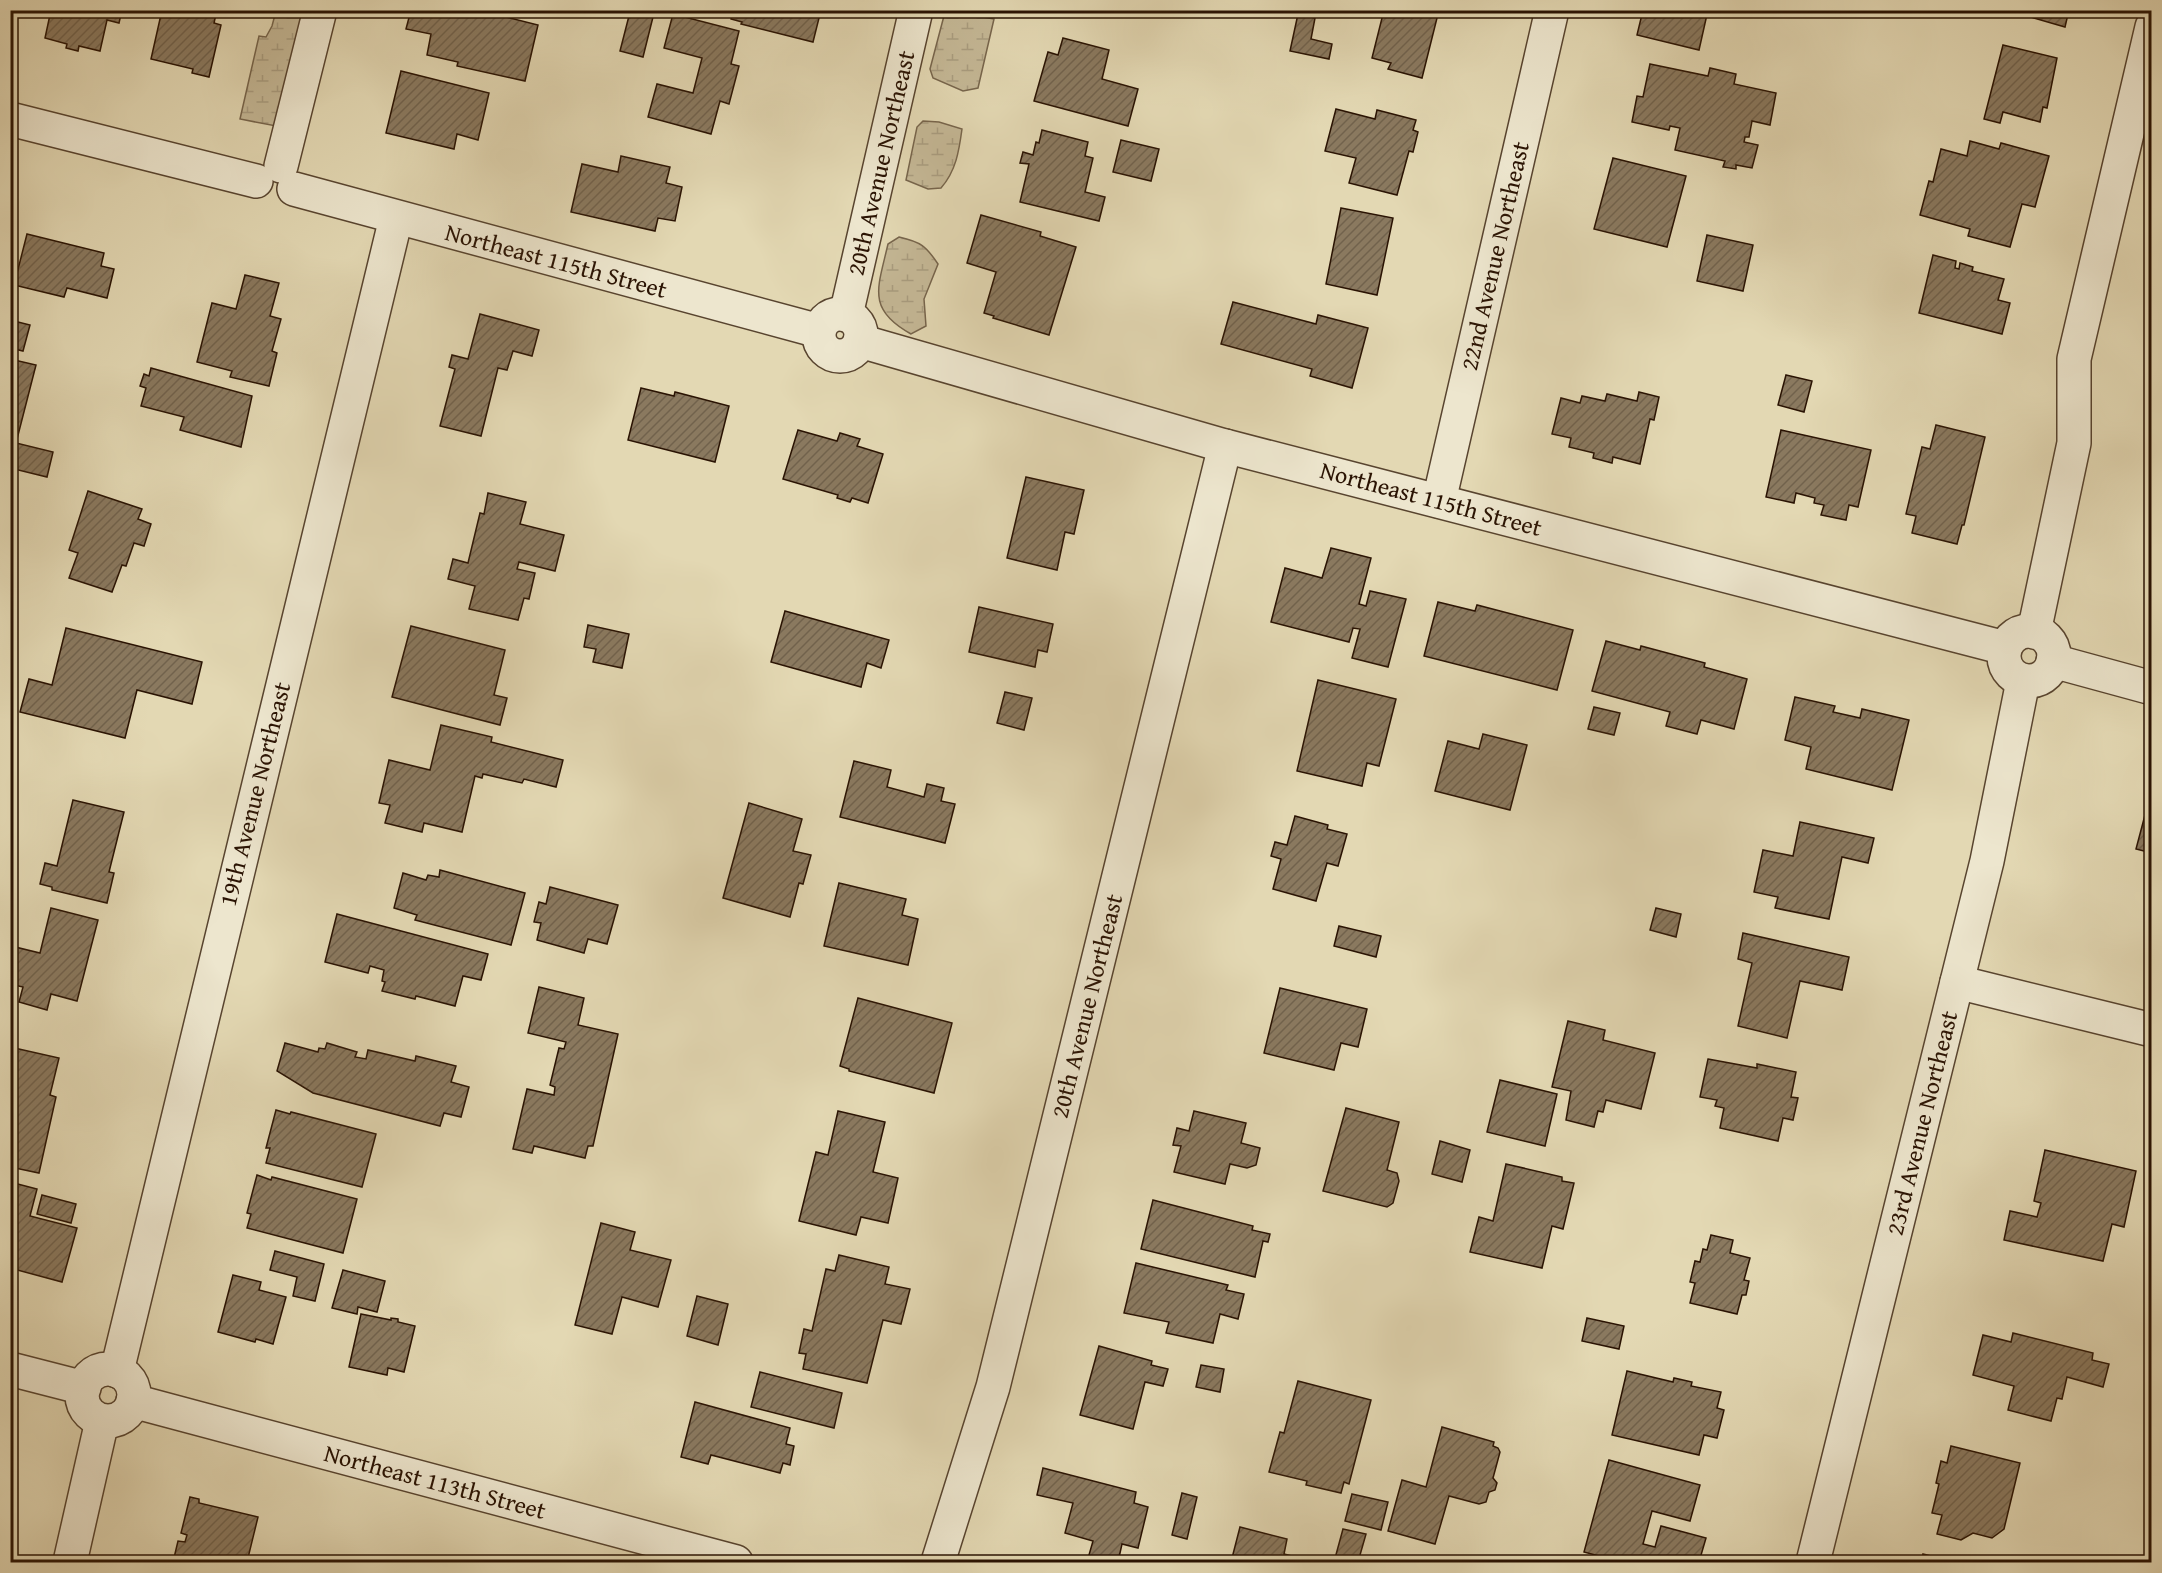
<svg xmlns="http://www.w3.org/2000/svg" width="2162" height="1573" font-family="'Gentium Book Plus',serif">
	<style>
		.wetland { fill: url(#wetland-marsh); stroke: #77654c; stroke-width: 1.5 }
		.building { fill: url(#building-hatch); stroke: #2a1303; stroke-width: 1.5 }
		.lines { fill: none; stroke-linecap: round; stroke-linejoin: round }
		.minor-casing { stroke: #58442f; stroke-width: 36 }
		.minor { stroke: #ede6ce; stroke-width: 33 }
		.labels { text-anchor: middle; stroke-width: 5; stroke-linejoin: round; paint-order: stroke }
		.street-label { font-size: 24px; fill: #2a1303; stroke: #ede6ce }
	</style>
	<defs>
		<pattern id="wetland-marsh" width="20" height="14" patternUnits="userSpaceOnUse" patternTransform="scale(1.5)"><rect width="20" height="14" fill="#c4b795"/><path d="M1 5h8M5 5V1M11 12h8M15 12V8" fill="none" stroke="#a99c7f"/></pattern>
		<pattern id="building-hatch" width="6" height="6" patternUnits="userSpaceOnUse" patternTransform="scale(1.5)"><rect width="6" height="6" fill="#8a795f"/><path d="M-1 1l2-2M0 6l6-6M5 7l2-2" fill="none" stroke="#71624c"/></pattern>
	</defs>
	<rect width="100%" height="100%" fill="#e3d8b3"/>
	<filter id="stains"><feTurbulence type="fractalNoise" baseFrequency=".00333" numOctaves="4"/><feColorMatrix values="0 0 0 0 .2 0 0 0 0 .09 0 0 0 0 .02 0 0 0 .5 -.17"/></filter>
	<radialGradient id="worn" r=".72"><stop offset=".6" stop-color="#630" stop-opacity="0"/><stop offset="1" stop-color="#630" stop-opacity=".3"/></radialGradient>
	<g class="wetland">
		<polygon points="276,11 307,11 276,126 240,119 259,36 266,37 272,26"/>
		<polygon points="950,11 994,19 978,88 963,91 933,78 930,69 945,12"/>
		<path d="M923 121 939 122 962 129C959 151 956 171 941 188L928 189 906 180 917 127Z"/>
		<path d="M899 237C921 242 926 246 938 264L924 299 926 326 911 334C866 309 878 288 888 244Z"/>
	</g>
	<g class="building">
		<polygon points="51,10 122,10 119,23 107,20 100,51 79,46 78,51 66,48 67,44 45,38"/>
		<polygon points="162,10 217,10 214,23 221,25 209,77 192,73 193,69 151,59"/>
		<polygon points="411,10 507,10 506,17 538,25 525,81 457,66 458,62 427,55 431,34 406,29"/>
		<polygon points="733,10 821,10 813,42 741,24 742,22 731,19"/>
		<polygon points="1384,10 1439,10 1422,78 1388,69 1391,63 1372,58"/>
		<polygon points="1643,10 1708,10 1699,50 1637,35"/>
		<polygon points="2006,10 2069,10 2065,27"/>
		<polygon points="630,12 653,17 643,57 620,51"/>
		<polygon points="673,14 739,31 731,64 739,66 729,104 720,101 711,134 648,117 657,84 693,93 702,58 664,48"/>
		<polygon points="1298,14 1315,18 1311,39 1332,44 1329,59 1290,51"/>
		<polygon points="1063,38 1109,50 1102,79 1138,89 1128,126 1034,101 1048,52 1058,55"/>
		<polygon points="2003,45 2057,58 2047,108 2043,107 2040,122 2003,112 2000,123 1984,119"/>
		<polygon points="1650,64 1708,76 1710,68 1736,74 1734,84 1776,93 1770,125 1752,121 1749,137 1745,137 1744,142 1758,145 1752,168 1736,165 1736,169 1723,167 1725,161 1675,150 1680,128 1670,126 1669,130 1632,122 1637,96 1643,97"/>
		<polygon points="401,71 489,93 478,140 457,134 454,149 386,133"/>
		<polygon points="1336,109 1375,119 1377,110 1416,120 1413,130 1418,132 1413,152 1409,151 1397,195 1349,183 1356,158 1325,151"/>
		<polygon points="1042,130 1088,142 1085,156 1093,158 1085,192 1105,197 1099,221 1020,202 1029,164 1020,163 1023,152 1033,155 1036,142 1039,143"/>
		<polygon points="1121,140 1159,149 1151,181 1113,172"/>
		<polygon points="1970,141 1999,149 2001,143 2049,156 2035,207 2022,204 2010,247 1968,236 1970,229 1920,215 1929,181 1933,182 1941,149 1967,156"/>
		<polygon points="621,156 670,167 666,183 682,187 675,221 658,218 655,231 571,212 582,164 618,172"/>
		<polygon points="1613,158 1686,176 1667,247 1594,229"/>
		<polygon points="1341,208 1393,218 1377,295 1326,284"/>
		<polygon points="981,215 1041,232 1040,236 1076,247 1049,335 993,318 994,316 984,313 996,272 967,263"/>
		<polygon points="27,234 104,253 101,266 114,269 107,298 67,288 64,297 14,285"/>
		<polygon points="1707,235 1753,245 1743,291 1697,281"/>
		<polygon points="1933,255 1956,261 1955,268 1959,269 1960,263 1973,267 1972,271 2004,279 1998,300 2010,303 2002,334 1919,313"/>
		<polygon points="245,275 279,283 270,316 281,319 272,351 277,353 269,386 230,377 232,371 197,362 212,303 236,309"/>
		<polygon points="1233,302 1316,324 1318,315 1368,328 1352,388 1310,376 1312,369 1221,344"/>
		<polygon points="480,314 539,330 532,356 513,351 507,370 498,368 481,436 440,426 455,369 449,367 452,355 468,359"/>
		<polygon points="10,320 30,325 23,351 10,348"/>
		<polygon points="10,359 36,365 16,443 53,452 47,477 10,468"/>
		<polygon points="151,368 252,396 241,447 180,430 184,417 141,406 146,388 140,386 144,374 149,376"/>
		<polygon points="1786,375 1812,381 1804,412 1778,405"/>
		<polygon points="641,388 674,396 675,392 729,406 715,462 628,440"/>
		<polygon points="1639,392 1659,397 1654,420 1650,419 1640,464 1613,457 1612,463 1593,458 1594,453 1569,447 1571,438 1552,434 1561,398 1580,403 1582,396 1605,401 1607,394 1637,401"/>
		<polygon points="1936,425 1985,437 1964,525 1962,525 1957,544 1912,533 1916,516 1906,514 1922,447 1930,449"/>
		<polygon points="798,430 837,441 840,433 860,439 857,446 883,454 868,503 852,498 850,502 837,498 838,495 783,479"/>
		<polygon points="1781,430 1871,450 1858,507 1849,505 1846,520 1821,515 1824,505 1814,503 1815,498 1796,493 1794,503 1766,497"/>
		<polygon points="1026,477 1084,490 1074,534 1065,532 1057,570 1007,558"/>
		<polygon points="88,491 142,509 138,519 151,524 144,546 134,543 126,566 122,565 112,592 69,578 78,553 69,550"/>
		<polygon points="488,493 526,502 520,524 564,535 555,571 519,562 517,569 535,573 529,599 524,598 518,620 469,609 475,586 448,579 453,559 468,563 480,513 484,514"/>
		<polygon points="10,542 16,544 10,564"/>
		<polygon points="1331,548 1371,558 1359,604 1366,606 1370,591 1406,599 1388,667 1352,658 1360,629 1353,628 1349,642 1271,622 1285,568 1322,578"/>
		<polygon points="1438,602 1475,611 1477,605 1573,630 1557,690 1424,656"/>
		<polygon points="979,607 1053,624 1047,652 1038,650 1035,667 969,652"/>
		<polygon points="785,611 889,640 881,668 867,663 861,687 771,662"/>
		<polygon points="588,625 629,634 622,668 593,662 596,649 584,647"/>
		<polygon points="411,626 505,650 494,695 507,698 500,725 392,697"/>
		<polygon points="66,628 202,662 192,704 137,690 125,738 20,712 29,679 52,685"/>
		<polygon points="1606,641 1640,650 1641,646 1705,663 1704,667 1747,679 1734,729 1701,720 1697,734 1666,726 1670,712 1592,691"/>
		<polygon points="1318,680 1396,699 1379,766 1367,763 1362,786 1297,771"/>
		<polygon points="1005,692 1032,698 1024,730 997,723"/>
		<polygon points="1795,697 1835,706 1833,712 1860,718 1862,709 1909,720 1892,790 1806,769 1811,747 1785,740"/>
		<polygon points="1594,707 1620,713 1614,735 1588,729"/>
		<polygon points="441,725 492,737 491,742 563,760 556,787 524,779 522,783 483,774 482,778 475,776 462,832 424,823 422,832 385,823 390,805 379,803 389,760 430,770"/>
		<polygon points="1483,734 1527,745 1510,810 1435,791 1448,741 1479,749"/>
		<polygon points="854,761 891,770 887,787 924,797 927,784 944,788 941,801 955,804 945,843 840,817"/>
		<polygon points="2150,796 2152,796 2152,853 2136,849"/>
		<polygon points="73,800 124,812 109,872 114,873 107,903 52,890 52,887 40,884 45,863 57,866"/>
		<polygon points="749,803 802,819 793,851 811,855 803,884 799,883 790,917 723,898"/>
		<polygon points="1295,816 1328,825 1327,829 1347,834 1338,866 1327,863 1316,901 1273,889 1281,859 1271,856 1275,842 1287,845"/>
		<polygon points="1800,822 1874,838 1868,863 1842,857 1829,919 1775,908 1778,897 1754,892 1763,850 1793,856"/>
		<polygon points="440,870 525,893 511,945 415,920 417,915 394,908 403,873 426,880 428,875 439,877"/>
		<polygon points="839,883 906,899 902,915 918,919 908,965 824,946"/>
		<polygon points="550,887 618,905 607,944 588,939 584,953 537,940 541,923 534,922 539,902 546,904"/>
		<polygon points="51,908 98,920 77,1001 51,994 47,1010 19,1002 23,987 10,984 10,949 11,946 40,953"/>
		<polygon points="1656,908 1681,914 1676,937 1650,930"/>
		<polygon points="337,914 488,954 481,980 463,976 455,1006 416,996 415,999 382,991 385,982 382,981 384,970 370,966 368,973 325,962"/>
		<polygon points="1339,926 1381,936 1376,957 1334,946"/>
		<polygon points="1743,933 1849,957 1842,990 1800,981 1787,1038 1738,1026 1752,963 1738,959"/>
		<polygon points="539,987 584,998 578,1025 618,1034 593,1146 588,1146 585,1158 534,1146 532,1153 513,1149 527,1089 554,1095 555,1087 550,1085 559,1048 564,1049 566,1042 528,1033"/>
		<polygon points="1280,988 1367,1009 1358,1047 1341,1043 1334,1070 1264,1053"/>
		<polygon points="858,998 952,1023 934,1093 849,1071 849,1069 840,1066"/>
		<polygon points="1568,1021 1605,1030 1603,1040 1655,1053 1641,1109 1606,1100 1603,1112 1598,1111 1594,1127 1566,1120 1571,1091 1552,1087"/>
		<polygon points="285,1043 318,1052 319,1048 325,1049 327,1043 357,1052 355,1057 366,1059 368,1050 415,1061 416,1056 456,1066 451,1082 469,1087 461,1117 444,1113 440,1126 313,1093 277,1071"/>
		<polygon points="10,1047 59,1058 50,1095 56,1097 39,1173 10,1167"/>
		<polygon points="1708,1059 1757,1068 1757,1064 1796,1072 1791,1097 1798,1098 1793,1120 1783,1118 1778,1141 1720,1128 1724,1108 1715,1106 1717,1100 1700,1097"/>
		<polygon points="1500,1080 1557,1094 1545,1146 1487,1132"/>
		<polygon points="1346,1108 1399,1122 1387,1170 1397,1173 1399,1181 1393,1203 1387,1207 1323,1191"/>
		<polygon points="276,1110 290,1114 291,1112 376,1134 362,1187 266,1163 270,1148 266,1148"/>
		<polygon points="838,1111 885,1122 873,1172 898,1178 888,1223 861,1217 856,1235 799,1221 816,1152 828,1155"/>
		<polygon points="1194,1111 1246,1123 1241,1143 1260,1148 1256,1165 1247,1168 1230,1164 1225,1184 1174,1172 1181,1146 1173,1145 1177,1128 1189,1131"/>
		<polygon points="1440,1141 1470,1150 1462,1182 1432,1174"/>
		<polygon points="2045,1150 2136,1171 2124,1227 2112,1224 2103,1261 2004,1240 2010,1211 2037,1217 2041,1203 2034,1201"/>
		<polygon points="1506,1164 1562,1177 1562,1181 1574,1183 1563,1229 1552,1226 1542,1268 1470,1252 1479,1217 1493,1221"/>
		<polygon points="257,1175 271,1180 272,1177 357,1199 343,1253 247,1228 251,1214 247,1213"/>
		<polygon points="10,1182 37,1189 30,1216 77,1228 62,1282 10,1268 10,1214 13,1215 15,1209 10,1208"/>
		<polygon points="42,1195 76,1204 71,1223 37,1214"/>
		<polygon points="1153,1200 1253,1226 1252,1230 1270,1234 1268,1242 1263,1241 1255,1277 1141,1249"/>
		<polygon points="601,1223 635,1232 630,1250 671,1260 658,1307 622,1297 612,1334 575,1325"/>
		<polygon points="1711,1235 1733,1240 1730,1253 1750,1258 1744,1280 1749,1281 1746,1295 1742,1295 1737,1314 1690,1303 1695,1283 1690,1282 1695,1261 1700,1262 1703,1249 1707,1250"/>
		<polygon points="275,1251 324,1264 315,1301 293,1296 297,1277 270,1270"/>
		<polygon points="839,1255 889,1267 885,1284 910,1289 901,1324 883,1320 867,1383 803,1369 806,1354 799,1353 804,1329 812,1331 826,1269 835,1271"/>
		<polygon points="1136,1263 1228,1285 1226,1290 1244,1294 1238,1319 1220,1314 1213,1343 1166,1333 1169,1322 1124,1313"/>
		<polygon points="343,1270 385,1281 377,1312 358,1307 357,1314 332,1308"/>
		<polygon points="233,1275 261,1282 259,1290 286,1297 273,1344 256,1339 255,1342 218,1332"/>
		<polygon points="697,1296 728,1304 718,1345 687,1336"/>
		<polygon points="361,1314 391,1320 391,1318 398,1319 398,1322 415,1326 404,1372 388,1368 387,1375 349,1367"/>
		<polygon points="1587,1318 1624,1326 1619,1349 1582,1341"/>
		<polygon points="2013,1333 2093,1353 2092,1360 2109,1364 2103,1387 2067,1377 2062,1399 2057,1398 2051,1421 2008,1410 2014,1386 1973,1375 1983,1335 2011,1342"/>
		<polygon points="1099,1346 1152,1361 1151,1365 1168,1369 1163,1386 1145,1382 1133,1429 1080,1415"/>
		<polygon points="1201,1365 1224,1369 1220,1392 1196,1387"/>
		<polygon points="1627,1371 1673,1382 1674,1378 1692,1382 1691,1386 1721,1392 1717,1408 1724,1410 1717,1438 1704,1435 1699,1455 1612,1435"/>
		<polygon points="760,1372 842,1393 834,1428 751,1407"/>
		<polygon points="1298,1381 1371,1400 1349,1484 1344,1482 1341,1493 1306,1485 1307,1481 1269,1472 1280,1432 1284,1433"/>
		<polygon points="695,1402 790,1428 786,1444 794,1446 790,1465 783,1463 780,1473 711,1455 708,1464 681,1457"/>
		<polygon points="1442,1427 1494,1442 1493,1446 1498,1448 1500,1452 1493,1478 1497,1483 1495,1490 1489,1492 1486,1502 1479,1504 1449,1496 1435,1544 1388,1531 1402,1480 1426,1487"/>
		<polygon points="1951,1446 2020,1463 2004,1529 1992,1538 1973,1533 1961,1540 1937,1534 1942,1515 1932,1513 1939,1484 1936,1483 1941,1461 1947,1463"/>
		<polygon points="1609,1460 1700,1485 1690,1521 1652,1511 1643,1544 1655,1547 1661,1526 1706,1538 1699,1562 1621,1562 1584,1552"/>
		<polygon points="1043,1468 1136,1492 1134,1503 1148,1507 1138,1548 1122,1544 1118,1562 1087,1562 1093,1541 1065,1533 1073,1503 1037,1495"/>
		<polygon points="1182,1493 1197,1497 1187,1539 1172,1535"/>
		<polygon points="1352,1494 1388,1502 1381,1530 1345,1521"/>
		<polygon points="190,1497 199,1499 199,1503 258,1517 247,1562 173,1562 178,1541 185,1542 187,1535 181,1533"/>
		<polygon points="1240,1527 1287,1539 1284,1554 1315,1562 1231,1562"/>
		<polygon points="1343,1529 1366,1534 1358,1562 1334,1562"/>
		<polygon points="1923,1554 1955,1562 1921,1562"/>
	</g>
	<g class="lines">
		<defs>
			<g id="minor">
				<polyline points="10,119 256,181"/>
				<polyline points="281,166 320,10"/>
				<polyline points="294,189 819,331"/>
				<circle cx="840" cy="335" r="21"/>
				<polyline points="846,315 916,10"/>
				<polyline points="860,341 1225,446 2005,648"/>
				<polyline points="1439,501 1552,10"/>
				<circle cx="2029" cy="656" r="25"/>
				<polyline points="2034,632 2074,443 2074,359 2152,27"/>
				<polyline points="2053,661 2152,688"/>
				<polyline points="1957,982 2152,1030"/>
				<polyline points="10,1369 84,1388"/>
				<circle cx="108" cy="1395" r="26"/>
				<polyline points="117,1371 396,218"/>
				<polyline points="133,1401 736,1562"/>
				<polyline points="70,1562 102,1421"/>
				<polyline points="938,1562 993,1387 1225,446"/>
				<polyline points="1813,1562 1987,861 2023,681"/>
			</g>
		</defs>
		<use href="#minor" class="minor-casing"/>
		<use href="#minor" class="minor"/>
	</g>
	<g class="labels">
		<g class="street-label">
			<text transform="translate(881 163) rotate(-77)" y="8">20th Avenue Northeast</text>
			<text transform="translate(1495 256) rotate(-77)" y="8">22nd Avenue Northeast</text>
			<text transform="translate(556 261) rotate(15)" y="8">Northeast 115th Street</text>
			<text transform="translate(1431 499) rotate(15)" y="8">Northeast 115th Street</text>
			<text transform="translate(255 794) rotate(-76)" y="8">19th Avenue Northeast</text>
			<text transform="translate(1087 1006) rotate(-76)" y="8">20th Avenue Northeast</text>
			<text transform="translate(1922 1123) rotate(-76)" y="8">23rd Avenue Northeast</text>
			<text transform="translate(435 1482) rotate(15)" y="8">Northeast 113th Street</text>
		</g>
	</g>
	<rect width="2162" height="1573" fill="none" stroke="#e3d8b3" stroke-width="36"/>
	<rect x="12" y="12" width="2138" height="1549" fill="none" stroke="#2a1303" stroke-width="3"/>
	<rect x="18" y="18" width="2126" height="1537" fill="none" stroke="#2a1303" stroke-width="1.5"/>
	<rect width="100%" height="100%" filter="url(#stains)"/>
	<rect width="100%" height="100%" fill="url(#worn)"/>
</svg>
